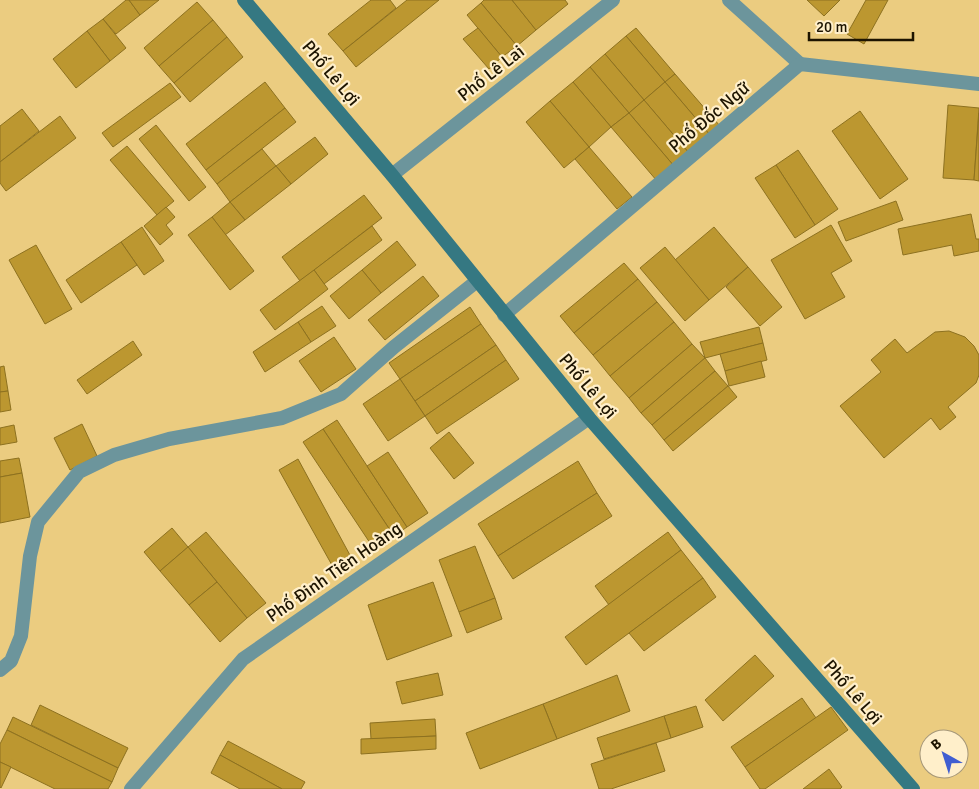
<svg xmlns="http://www.w3.org/2000/svg" width="979" height="789" font-family="Signika,sans-serif">
	<style>
		.building { fill: #bc9730; stroke: #8d7120 }
		.lines { fill: none; stroke-linecap: round; stroke-linejoin: round }
		.minor { stroke: #6c959c; stroke-width: 14 }
		.secondary { stroke: #357882; stroke-width: 14 }
		.labels { text-anchor: middle; stroke-width: 4.5; stroke-linejoin: round; paint-order: stroke }
		.street-label { font-size: 18px; fill: #1d1400; stroke: #ffefca }
	</style>
	<rect width="100%" height="100%" fill="#ebcc80"/>
	<g class="building">
		<polygon points="126,0 129,0 140,15 116,34 103,19"/>
		<polygon points="129,0 159,0 140,15"/>
		<polygon points="371,0 390,0 396,8 343,51 328,34"/>
		<polygon points="407,0 439,0 356,67 343,51"/>
		<polygon points="484,0 512,0 536,30 517,46 481,3"/>
		<polygon points="512,0 565,0 568,4 536,30"/>
		<polygon points="807,0 840,0 824,16"/>
		<polygon points="866,0 888,0 864,44 847,34"/>
		<polygon points="197,2 213,20 159,66 144,48"/>
		<polygon points="481,3 517,46 502,57 467,15"/>
		<polygon points="103,19 126,48 110,61 87,31"/>
		<polygon points="213,20 227,37 174,83 159,66"/>
		<polygon points="478,28 502,57 489,69 463,39"/>
		<polygon points="636,28 675,74 665,82 626,36"/>
		<polygon points="87,31 110,61 76,88 53,59"/>
		<polygon points="626,36 665,82 644,100 605,54"/>
		<polygon points="227,37 243,57 190,102 174,83"/>
		<polygon points="605,54 644,100 629,113 590,67"/>
		<polygon points="590,67 629,113 611,127 573,82"/>
		<polygon points="675,74 720,126 710,135 665,82"/>
		<polygon points="265,82 285,108 206,170 186,144"/>
		<polygon points="573,82 611,127 589,147 550,101"/>
		<polygon points="665,82 710,135 689,153 644,100"/>
		<polygon points="170,83 181,97 113,147 102,133"/>
		<polygon points="644,100 689,153 674,166 629,113"/>
		<polygon points="550,101 589,147 564,168 526,122"/>
		<polygon points="948,105 979,108 974,180 943,178"/>
		<polygon points="285,108 296,122 217,184 206,170"/>
		<polygon points="22,109 39,131 0,162 0,126"/>
		<polygon points="860,111 908,179 880,199 832,131"/>
		<polygon points="629,113 674,166 657,181 611,127"/>
		<polygon points="979,113 979,181 974,180"/>
		<polygon points="60,116 76,138 6,191 0,183 0,162"/>
		<polygon points="156,125 206,187 189,201 139,139"/>
		<polygon points="315,137 328,154 291,184 276,166"/>
		<polygon points="127,146 174,201 157,215 110,160"/>
		<polygon points="589,147 632,197 617,209 575,159"/>
		<polygon points="262,149 276,166 230,202 217,184"/>
		<polygon points="798,150 838,209 815,225 776,165"/>
		<polygon points="776,165 815,225 795,238 755,178"/>
		<polygon points="276,166 291,184 245,220 230,202"/>
		<polygon points="364,195 382,218 300,281 282,257"/>
		<polygon points="896,201 903,220 846,241 838,222"/>
		<polygon points="230,202 245,220 225,235 212,217"/>
		<polygon points="166,207 175,217 166,225 173,234 160,245 144,226"/>
		<polygon points="971,214 976,239 979,239 979,251 954,256 952,245 903,255 898,229"/>
		<polygon points="212,217 254,271 230,290 188,235"/>
		<polygon points="831,225 852,261 831,273 845,297 805,319 771,260"/>
		<polygon points="372,226 382,240 324,284 314,270"/>
		<polygon points="142,227 164,261 144,275 121,242"/>
		<polygon points="714,227 748,267 709,300 675,260"/>
		<polygon points="397,241 416,265 381,293 362,270"/>
		<polygon points="121,242 137,265 81,303 66,280"/>
		<polygon points="36,245 72,309 45,324 9,260"/>
		<polygon points="665,247 709,300 685,321 640,268"/>
		<polygon points="624,263 638,279 574,333 560,316"/>
		<polygon points="748,267 782,307 760,326 726,287"/>
		<polygon points="314,270 328,289 275,330 260,310"/>
		<polygon points="362,270 381,293 349,319 330,296"/>
		<polygon points="423,276 439,296 385,340 368,320"/>
		<polygon points="638,279 657,302 593,355 574,333"/>
		<polygon points="657,302 674,322 610,376 593,355"/>
		<polygon points="322,306 336,326 311,342 298,322"/>
		<polygon points="470,307 481,324 400,379 389,363"/>
		<polygon points="298,322 311,342 265,372 253,352"/>
		<polygon points="674,322 692,344 629,398 610,376"/>
		<polygon points="481,324 496,345 415,401 400,379"/>
		<polygon points="759,327 763,343 705,358 700,342"/>
		<polygon points="949,331 965,337 974,346 979,355 979,375 976,383 948,407 956,417 940,430 931,418 884,458 840,406 881,372 871,360 895,339 907,353 935,332"/>
		<polygon points="334,337 356,369 321,392 299,361"/>
		<polygon points="133,341 142,355 87,394 77,380"/>
		<polygon points="763,343 767,360 725,371 720,354"/>
		<polygon points="692,344 705,358 641,413 629,398"/>
		<polygon points="496,345 506,360 425,416 415,401"/>
		<polygon points="705,358 715,371 652,425 641,413"/>
		<polygon points="506,360 519,379 437,434 425,416"/>
		<polygon points="761,361 765,377 729,386 725,371"/>
		<polygon points="4,366 8,391 0,392 0,367"/>
		<polygon points="715,371 728,386 664,440 652,425"/>
		<polygon points="400,379 425,416 388,441 363,404"/>
		<polygon points="728,386 737,397 673,451 664,440"/>
		<polygon points="8,391 11,410 0,412 0,392"/>
		<polygon points="337,420 407,527 394,536 323,429"/>
		<polygon points="82,424 97,456 70,470 54,438"/>
		<polygon points="14,425 17,442 0,445 0,428"/>
		<polygon points="323,429 394,536 374,549 303,442"/>
		<polygon points="449,432 474,463 454,479 430,448"/>
		<polygon points="388,452 428,513 407,527 367,466"/>
		<polygon points="19,458 22,473 0,477 0,461"/>
		<polygon points="298,459 351,557 333,567 279,470"/>
		<polygon points="578,461 597,493 498,556 478,524"/>
		<polygon points="22,473 30,517 0,523 0,477"/>
		<polygon points="597,493 612,516 513,579 498,556"/>
		<polygon points="172,528 188,547 160,571 144,552"/>
		<polygon points="206,532 266,603 247,618 188,547"/>
		<polygon points="668,532 681,550 609,605 595,586"/>
		<polygon points="475,546 495,598 459,612 439,560"/>
		<polygon points="188,547 217,582 189,605 160,571"/>
		<polygon points="681,550 703,578 586,665 565,637"/>
		<polygon points="703,578 716,597 644,651 629,633"/>
		<polygon points="217,582 247,618 220,642 189,605"/>
		<polygon points="433,582 452,636 387,660 368,605"/>
		<polygon points="495,598 502,619 467,633 459,612"/>
		<polygon points="755,655 774,676 723,721 705,700"/>
		<polygon points="438,673 443,695 402,704 396,682"/>
		<polygon points="617,675 630,711 557,739 543,704"/>
		<polygon points="802,698 816,718 745,767 731,747"/>
		<polygon points="543,704 557,739 480,769 466,733"/>
		<polygon points="40,705 128,748 118,768 31,725"/>
		<polygon points="696,706 703,727 671,738 664,716"/>
		<polygon points="831,707 848,730 765,789 760,789 745,767"/>
		<polygon points="664,716 671,738 604,759 597,738"/>
		<polygon points="13,717 118,768 112,782 7,730"/>
		<polygon points="435,719 436,736 371,739 370,723"/>
		<polygon points="7,730 112,782 108,789 55,789 0,762 0,744"/>
		<polygon points="436,736 436,749 361,754 361,739"/>
		<polygon points="228,741 305,782 301,789 282,789 220,755"/>
		<polygon points="656,743 665,771 611,789 599,789 591,764"/>
		<polygon points="220,755 282,789 240,789 211,773"/>
		<polygon points="0,762 11,767 1,788 0,787"/>
		<polygon points="829,769 842,787 840,789 803,789"/>
	</g>
	<g class="lines">
		<g class="minor">
			<polyline points="729,0 800,64"/>
			<polyline points="392,175 613,0"/>
			<polyline points="504,315 800,64 979,84"/>
			<polyline points="0,670 11,661 21,636 30,556 38,522 79,472 114,455 169,439 282,418 341,394 394,347 477,281"/>
			<polyline points="131,789 243,659 589,418"/>
		</g>
		<polyline class="secondary" points="244,0 392,175 589,418 913,789"/>
	</g>
	<g class="labels">
		<g class="street-label">
			<text transform="translate(331 73) rotate(50)" y="6">Phố Lê Lợi</text>
			<text transform="translate(491 73) rotate(-38)" y="6">Phố Lê Lai</text>
			<text transform="translate(709 117) rotate(-40)" y="6">Phố Đốc Ngữ</text>
			<text transform="translate(588 386) rotate(50)" y="6">Phố Lê Lợi</text>
			<text transform="translate(334 572) rotate(-35)" y="6">Phố Đinh Tiên Hoàng</text>
			<text transform="translate(853 692) rotate(49)" y="6">Phố Lê Lợi</text>
		</g>
	</g>
	<g transform="translate(944 754) rotate(321)"><circle r="24" fill="#ffefca" stroke="#a59779"/>
	<path d="M0-4L9 19L0 12L-9 19Z" fill="#405ed1"/>
	<text y="-8" font-size="14" font-weight="bold" text-anchor="middle" fill="#1d1400">B</text>
	</g>
	<path d="M809 32v8h104v-8" fill="none" stroke="#1d1400" stroke-width="2.5"/>
	<text x="816" y="32" font-size="15" fill="#1d1400" stroke="#ffefca" stroke-width="4" paint-order="stroke">20 m</text>
</svg>
